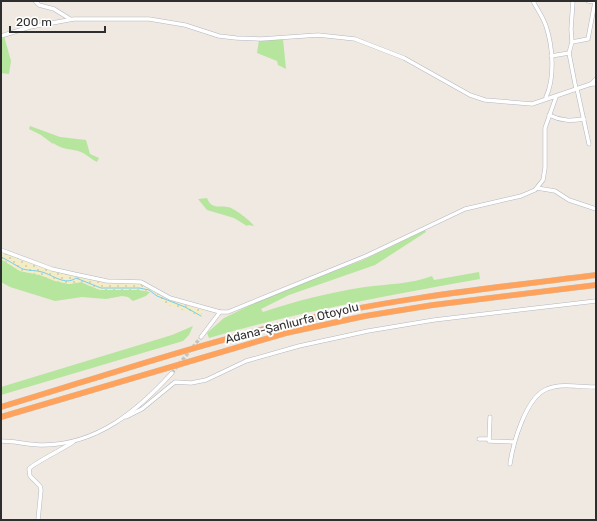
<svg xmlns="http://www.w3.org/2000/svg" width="597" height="521" font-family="Rubik,sans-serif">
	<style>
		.grass { fill: #b6e59e }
		.sand { fill: url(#sand-dots) }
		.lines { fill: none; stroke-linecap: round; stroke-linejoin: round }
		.stream { stroke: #75cff0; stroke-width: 1 }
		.minor-tunnel { stroke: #c8c4bd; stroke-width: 3.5; stroke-dasharray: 3.5 2; stroke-linecap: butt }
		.minor-casing { stroke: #b4b7c1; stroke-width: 4.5 }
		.highway-casing { stroke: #c9c9c9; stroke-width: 6 }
		.minor { stroke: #fff; stroke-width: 3.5 }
		.highway { stroke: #ffa35c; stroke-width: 5.5 }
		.labels { text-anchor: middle; stroke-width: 4; stroke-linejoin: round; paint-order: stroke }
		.street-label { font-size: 12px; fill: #2e2e2e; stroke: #fff }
	</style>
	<defs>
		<pattern id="sand-dots" width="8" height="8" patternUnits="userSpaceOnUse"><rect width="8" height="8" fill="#f3ecc5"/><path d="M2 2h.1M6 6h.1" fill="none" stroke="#d1cbaa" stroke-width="1.8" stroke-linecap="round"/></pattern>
	</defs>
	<rect width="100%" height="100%" fill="#efe9e1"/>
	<g class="grass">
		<polygon points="4,36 11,61 9,74 1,73 1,39"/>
		<polygon points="283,39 286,69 278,65 277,61 257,53 259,40"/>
		<path d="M30 126 60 137 86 140 90 154 99 158 97 162C91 159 86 154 81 152 70 148 65 151 53 143V144L41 135 29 129Z"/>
		<path d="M207 198C212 211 221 204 231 208 236 210 251 221 254 226L248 225 247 226 234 218 207 210 198 199Z"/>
		<path d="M425 230 426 232 375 265 289 295 261 309 263 312C295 301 332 292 365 287 387 284 411 284 432 276L434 280 479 272 480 279C389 295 298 312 209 338L207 333 224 318 269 296 363 260Z"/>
		<polygon points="1,259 20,271 40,275 56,281 69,284 81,282 100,290 139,290 150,292 146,296 133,301 128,297 122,296 106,299 82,297 55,301 10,287 1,282"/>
		<polygon points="193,326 189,335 183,341 1,395 1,387 172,335"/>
	</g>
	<polygon class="sand" points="1,252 67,275 106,283 140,284 168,300 203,310 200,318 197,315 166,304 149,291 139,290 100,290 81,282 69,284 55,281 40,275 20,271 1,259"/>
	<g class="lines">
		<path class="stream" d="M1 257C6 259 20 268 23 269 29 271 36 270 42 272 53 275 65 286 76 278L101 288H139L149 290 157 296 185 307 201 316"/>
		<polyline class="minor-tunnel" points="172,373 201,337"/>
		<defs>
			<g id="minor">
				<polyline points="35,1 39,5 54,9 70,19"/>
				<path d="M533 1C537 9 543 17 546 26 553 47 555 78 546 97"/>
				<polyline points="573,1 571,29 572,42 569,53 576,89"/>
				<polyline points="588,1 596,2"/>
				<polyline points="1,36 30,27 74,19 149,19 185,25 219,36 236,38 261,39 318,35 355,39 404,58 470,95 485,100 532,104 591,84 596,84"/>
				<polyline points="572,42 588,39 595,2"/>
				<polyline points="551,56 569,53"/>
				<polyline points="591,84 596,79"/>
				<polyline points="577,89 589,144"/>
				<path d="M549 115C561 121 571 121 584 119"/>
				<polyline points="537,188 555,191 569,200 596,209"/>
				<polyline points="1,250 52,269 74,274 107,281 141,282 170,298 220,312 228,312 366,256 465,209 521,196 535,190 543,180 545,168 545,128 556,97"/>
				<polyline points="201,337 220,312"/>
				<polyline points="126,417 142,409 175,382 191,383 206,380 246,361 299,346 368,331 434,320 596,301"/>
				<polyline points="490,417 489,441 514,442"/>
				<polyline points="479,439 489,439"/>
				<path d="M1 441C15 441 29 445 44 445 98 444 137 411 172 373"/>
				<path d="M510 464C513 443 526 397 547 389 561 383 581 387 596 387"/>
				<path d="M38 520 41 490 40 486 30 476 29 469C32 464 65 448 73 442"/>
			</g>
			<g id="highway">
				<path d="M1 407C94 379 189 347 284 324 386 299 492 288 596 275"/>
				<polyline points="1,417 286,333 365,316 433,305 596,285"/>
			</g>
		</defs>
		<use href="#minor" class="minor-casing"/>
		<use href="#highway" class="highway-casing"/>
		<use href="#minor" class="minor"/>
		<use href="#highway" class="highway"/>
	</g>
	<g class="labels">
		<g class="street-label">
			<text transform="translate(292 323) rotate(-14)" y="4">Adana-Şanlıurfa Otoyolu</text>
		</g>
	</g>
	<rect width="597" height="521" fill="none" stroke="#2e2e2e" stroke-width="4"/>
	<path d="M10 26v6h95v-6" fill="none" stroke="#2e2e2e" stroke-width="2"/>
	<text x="16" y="26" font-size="12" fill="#2e2e2e" stroke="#ffffff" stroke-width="3" paint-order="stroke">200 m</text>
</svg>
